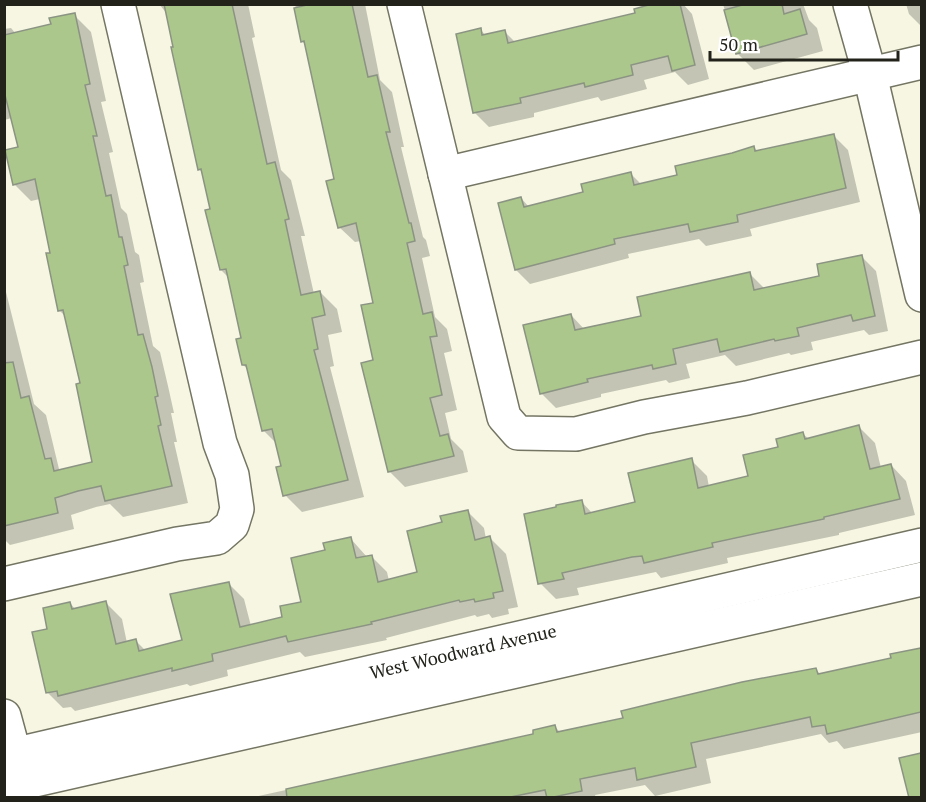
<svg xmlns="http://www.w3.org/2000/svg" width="926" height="802" font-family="'PT Serif',serif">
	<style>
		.shadow { fill: #0003 }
		.building { fill: #acc78b; stroke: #8b9483; stroke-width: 1.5 }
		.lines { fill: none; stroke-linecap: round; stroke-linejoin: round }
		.minor-casing { stroke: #747563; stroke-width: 36 }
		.minor { stroke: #fff; stroke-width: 33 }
		.labels { text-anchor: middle; stroke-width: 6; stroke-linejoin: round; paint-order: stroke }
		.street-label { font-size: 18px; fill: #22221b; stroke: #fff }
	</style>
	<rect width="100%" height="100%" fill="#f6f6e2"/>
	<g class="shadow">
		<polygon points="159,4 248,4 255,37 252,38 281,170 291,180 305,236 301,236 314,294 320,292 337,309 342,332 328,335 334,366 330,367 364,497 302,512 285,495 283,467 277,444 264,431 249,370 243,365 243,339 229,278 221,270 212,210 203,173 199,169 168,15"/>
		<polygon points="295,4 365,4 380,80 392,92 404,147 401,147 423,237 426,240 430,256 422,258 435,317 447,329 452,351 444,353 457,410 445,413 451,439 463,451 468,472 405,487 390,472 363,364 375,362 375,304 361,241 355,242 339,227 336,180 306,45 302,41"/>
		<polygon points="658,4 683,4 692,14 709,79 688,85 675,72 644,80 647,89 601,101 598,97 534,113 534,117 489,127 475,113 481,30 486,36 505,32 516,43 637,14"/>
		<polygon points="723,4 803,4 809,20 817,28 823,51 754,70 737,53"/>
		<polygon points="906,4 922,4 922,27 909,14"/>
		<polygon points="74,15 91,32 106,101 101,102 113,152 109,153 121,208 127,214 135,252 139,255 144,282 140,283 153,346 160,352 168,386 174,413 171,413 177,442 174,442 188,503 123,517 110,504 96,507 71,515 74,529 10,545 4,539 4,284 34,404 46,415 59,469 62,471 94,464 81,384 67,318 60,311 52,254 40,199 31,201 14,184 19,149 12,118 4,120 4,29 11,28 16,34 52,25"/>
		<polygon points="834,136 848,150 860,202 750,229 752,236 706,246 699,239 628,254 629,258 530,284 516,270 521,198 529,207 585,193 631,174 641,184 679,176 754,147 758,152"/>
		<polygon points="861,256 876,271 888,331 869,335 864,330 811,342 813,350 791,355 789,353 736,366 725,355 686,364 690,378 669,383 666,380 601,394 601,397 556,408 541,393 571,315 585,330 643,317 749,273 764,288 821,277"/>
		<polygon points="859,427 875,443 881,468 891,465 906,481 915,515 839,533 839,535 727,558 728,563 661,578 656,572 577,588 579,595 556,599 540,583 581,501 593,514 637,503 691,460 707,476 709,487 750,477 779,448 803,434 809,439"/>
		<polygon points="468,512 484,528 486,539 490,538 506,554 518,607 508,609 509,614 492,618 489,614 477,617 475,615 386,638 387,640 305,657 300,652 227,670 228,676 190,686 187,684 75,711 71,707 63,708 47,692 49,630 70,603 76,610 106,603 122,619 127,643 136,641 146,651 183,641 228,583 244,599 251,626 284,618 302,603 327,552 351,539 367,557 371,556 387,572 389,581 419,573 443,523"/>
		<polygon points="922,649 922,732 844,749 837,741 829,743 821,734 706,759 711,783 655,796 645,785 595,795 596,798 250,798 535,735 555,727 560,732 625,719 816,670 821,675 892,659 892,655"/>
		<polygon points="922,754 922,798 910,798 901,759"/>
	</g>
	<g class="building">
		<polygon points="164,4 232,4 267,164 275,162 289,219 285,220 301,295 320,291 325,315 312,318 318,349 314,350 348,480 283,496 276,467 281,466 272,429 262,431 246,365 242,365 236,339 241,338 226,269 220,270 205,210 210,209 201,169 198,170 171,47 173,47"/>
		<polygon points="311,4 352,4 368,77 377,75 390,132 386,132 409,223 411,223 415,241 407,243 423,314 432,312 437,336 430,337 442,395 430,398 440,436 448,434 454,456 388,472 361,363 373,360 361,305 373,303 356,223 338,228 326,181 334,179 304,41 301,42 294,8"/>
		<polygon points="652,4 680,4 695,65 672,71 668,56 631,65 633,75 585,87 584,83 520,98 521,103 473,113 456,34 481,28 482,35 505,30 508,43 635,13 634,9"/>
		<polygon points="746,4 782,4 784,14 800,9 807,34 736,54 724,10"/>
		<polygon points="75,13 90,84 85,85 97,136 93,136 106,196 111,195 119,237 122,237 128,265 124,266 138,335 143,334 152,367 158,396 155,397 161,425 158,426 172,486 105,501 101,486 78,491 55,498 58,513 4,526 4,363 13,362 21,398 29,396 45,459 51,458 54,471 92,462 76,384 80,383 63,310 58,311 46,253 50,253 35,179 13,185 5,150 18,147 4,91 4,35 51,24 49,18"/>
		<polygon points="834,134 846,188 737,215 738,222 690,232 688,224 614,239 615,244 515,270 498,203 521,197 524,207 583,192 581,184 631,172 634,185 677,175 675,166 732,153 754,146 755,151"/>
		<polygon points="862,255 875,316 853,321 851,315 797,328 799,336 775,341 774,339 720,352 717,339 673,349 676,364 653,369 652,365 587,379 588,382 540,394 523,325 571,314 575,330 641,316 637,297 750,272 754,290 819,276 817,264"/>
		<polygon points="859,425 870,469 891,464 900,499 824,517 824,519 712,543 713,547 644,563 642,556 632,557 562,573 564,579 538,584 524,514 556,507 556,505 582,500 585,514 635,502 628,473 692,458 698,488 748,476 743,455 778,447 776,439 803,432 805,439"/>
		<polygon points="468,510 475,540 490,536 503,591 493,593 494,598 475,602 474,599 460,602 459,600 371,622 372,624 288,642 286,636 212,654 213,661 172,671 172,668 58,696 57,691 46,693 32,632 47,629 43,608 70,602 72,609 106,601 116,644 136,639 139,651 182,640 170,594 229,582 240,627 282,617 280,606 301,602 291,558 325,550 323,543 351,537 356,558 372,555 378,582 417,572 407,531 442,522 440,516"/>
		<polygon points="921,648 921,712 827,734 825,725 812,727 810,717 691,743 696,767 637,780 635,768 580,779 582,791 549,798 547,798 545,790 505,798 287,798 286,789 533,734 533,730 555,725 557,732 623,718 621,711 654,703 742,682 816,668 818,674 891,658 890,654"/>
		<polygon points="921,753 921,798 909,798 899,758"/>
	</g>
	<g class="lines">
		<defs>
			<g id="minor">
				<polyline points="404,4 504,417 518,433 576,434 644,417 747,398 922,357"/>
				<polyline points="850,4 870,75 922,295"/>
				<polyline points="445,174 922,62"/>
				<polyline points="4,584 177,544 217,538 232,525 237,509 232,475 220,443 118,4"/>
				<polyline points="4,716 20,775"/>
				<polyline points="4,757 922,545"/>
				<polyline points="4,787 922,579"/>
			</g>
		</defs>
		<use href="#minor" class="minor-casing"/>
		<use href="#minor" class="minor"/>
	</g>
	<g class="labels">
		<g class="street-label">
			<text transform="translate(463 652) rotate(-13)" y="6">West Woodward Avenue</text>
		</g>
	</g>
	<rect width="926" height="802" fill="none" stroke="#22221b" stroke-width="12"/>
	<path d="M710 51v9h188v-9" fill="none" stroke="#22221b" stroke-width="3"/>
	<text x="719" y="51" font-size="18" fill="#22221b" stroke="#ffffff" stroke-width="4.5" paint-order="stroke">50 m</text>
</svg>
